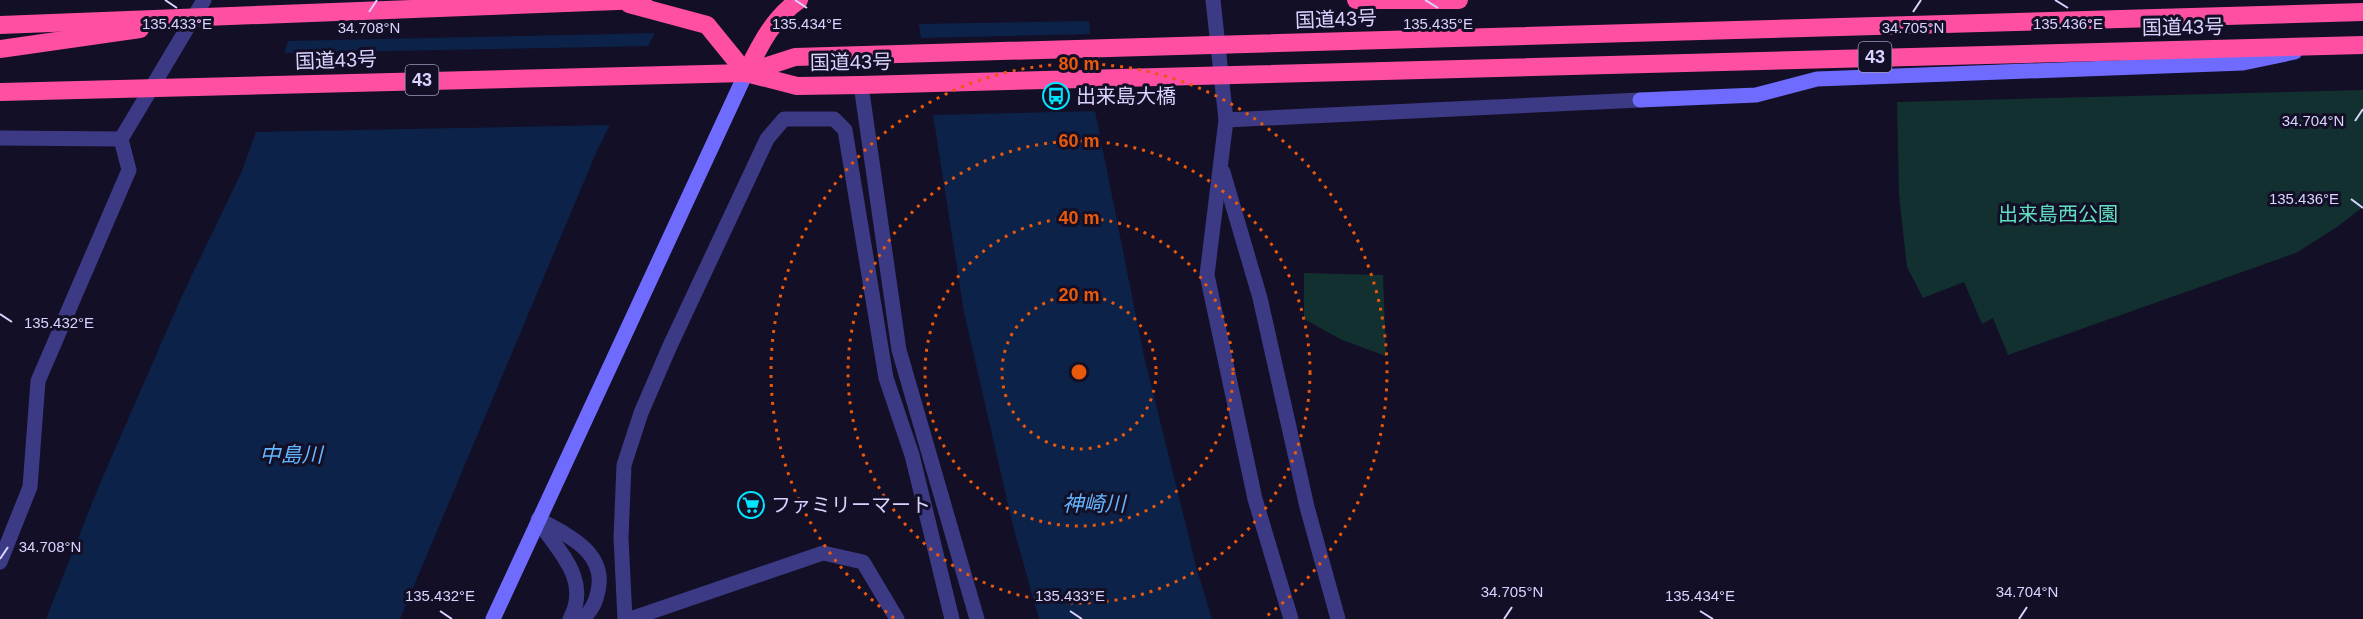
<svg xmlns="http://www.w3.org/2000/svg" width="2363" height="619" font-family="Helvetica,'Noto Sans JP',sans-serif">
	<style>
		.green { fill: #12302f }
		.water { fill: #0c2248 }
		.pier { fill: #130f26 }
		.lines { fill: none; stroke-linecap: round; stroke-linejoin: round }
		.street { stroke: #3d3a85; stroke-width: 15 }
		.secondary { stroke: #6f6bff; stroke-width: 15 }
		.highway { stroke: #ff4fa3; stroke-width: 18 }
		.ticks { fill: none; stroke: #d9d4ff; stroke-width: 2 }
		.ring { fill: none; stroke: #e8590c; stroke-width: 3; stroke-dasharray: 3 6 }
		.labels { text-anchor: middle; stroke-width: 6; stroke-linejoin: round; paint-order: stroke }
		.shield { fill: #130f26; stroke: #9e99be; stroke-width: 1.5 }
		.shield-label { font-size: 18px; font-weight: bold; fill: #d9d4ff }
		.street-label { font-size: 20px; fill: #d9d4ff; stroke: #130f26 }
		.poi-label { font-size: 20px; fill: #d9d4ff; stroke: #130f26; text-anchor: start }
		.park-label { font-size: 20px; fill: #5fe0c0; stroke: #130f26 }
		.water-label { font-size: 21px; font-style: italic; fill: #62b6ff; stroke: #130f26 }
		.ticks-label { font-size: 15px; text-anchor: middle; fill: #d9d4ff; stroke: #130f26; stroke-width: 6; stroke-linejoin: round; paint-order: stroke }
		.centre { fill: #e8590c; stroke: #130f26; stroke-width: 3 }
		.ring-label { font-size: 18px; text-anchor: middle; font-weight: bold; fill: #e8590c; stroke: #130f26; stroke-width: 6; stroke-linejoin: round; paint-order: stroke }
	</style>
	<rect width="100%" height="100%" fill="#130f26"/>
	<g class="green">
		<polygon points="2363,90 2363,207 2337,227 2296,253 2008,355 1993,318 1982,324 1964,282 1923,298 1907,267 1899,195 1897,102"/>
		<polygon points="1304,273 1383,275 1386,356 1342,340 1304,319"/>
	</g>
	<g class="water">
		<polygon points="303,0 671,0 596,153 400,619 46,619 98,488 181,298 242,171"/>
		<polygon points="915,0 1088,0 1095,111 1144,356 1196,566 1212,619 1039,619 1013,526 964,312"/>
	</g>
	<g class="pier">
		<polygon points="300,0 674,0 658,33 285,41"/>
		<polygon points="912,0 1091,0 1092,21 916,24"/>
		<polygon points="1093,34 1098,111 931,115 919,38"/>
		<polygon points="652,46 613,125 252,132 281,53"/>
	</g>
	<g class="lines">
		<g class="street">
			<polyline points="1213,0 1226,120 1207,275 1255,499 1291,619"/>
			<polyline points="861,85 899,350 977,619"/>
			<polyline points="1226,120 1640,100"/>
			<polyline points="0,138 121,139"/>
			<polyline points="1223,172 1260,298 1307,507 1338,619"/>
			<path d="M538 519C567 535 607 552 598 591 596 602 591 612 582 619"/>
			<path d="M539 522C559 552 591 580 570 619"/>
			<polyline points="0,562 30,487 38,381 129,170 121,139 204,0"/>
			<polyline points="625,619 621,538 624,465 641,413 669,348 767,139 784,119 834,119 845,130 886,378 912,455 952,619"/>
			<polyline points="630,619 823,553 863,562 897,619"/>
		</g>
		<g class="secondary">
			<polyline points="1640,100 1756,95 1817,79 2243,63 2295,52"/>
			<polyline points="493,619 746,73"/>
		</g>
		<g class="highway">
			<polyline points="1356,0 1459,0"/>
			<polyline points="629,4 707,25 746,73"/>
			<polyline points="0,25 643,0"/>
			<polyline points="0,49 140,29"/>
			<polyline points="746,73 797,86 861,85 2363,45"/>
			<path d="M746 73C760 45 773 18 799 0"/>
			<polyline points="0,92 746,73 795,57 2363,12"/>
		</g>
	</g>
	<path class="ticks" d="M165 0 177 8M795 0 807 8M1425 0 1438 8M2055 0 2068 8M369 12 377 0M1913 12 1921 0M2355 121 2363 109M2351 199 2363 208M0 314 12 322M0 559 8 547M440 611 452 619M1070 611 1082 619M1700 611 1713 619M1504 619 1512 607M2019 619 2027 607"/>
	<g class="ring">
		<circle cx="1079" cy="372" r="77"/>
		<circle cx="1079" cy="372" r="154"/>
		<circle cx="1079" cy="372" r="231"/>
		<path d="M894 618A308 308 0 1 1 1264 618"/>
	</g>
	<defs>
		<symbol id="bus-ring" viewBox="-11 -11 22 22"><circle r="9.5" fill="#130f26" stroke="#00e5ff" stroke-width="1.5"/><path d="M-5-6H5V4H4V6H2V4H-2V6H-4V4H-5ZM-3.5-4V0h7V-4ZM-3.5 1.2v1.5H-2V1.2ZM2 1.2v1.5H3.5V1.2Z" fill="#00e5ff"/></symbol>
		<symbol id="supermarket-ring" viewBox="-11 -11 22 22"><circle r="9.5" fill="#130f26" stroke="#00e5ff" stroke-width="1.5"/><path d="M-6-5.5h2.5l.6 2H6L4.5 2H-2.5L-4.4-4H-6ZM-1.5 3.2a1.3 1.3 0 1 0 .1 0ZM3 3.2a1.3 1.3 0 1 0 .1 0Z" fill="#00e5ff"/></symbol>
	</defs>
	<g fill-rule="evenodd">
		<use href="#bus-ring" x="1041" y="81" width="30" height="30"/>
		<use href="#supermarket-ring" x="736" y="490" width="30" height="30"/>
	</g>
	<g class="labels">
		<g class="shield">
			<rect x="1858.5" y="42" width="33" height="30" rx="4.5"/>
			<rect x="405.5" y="65" width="33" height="30" rx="4.5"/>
		</g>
		<g class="shield-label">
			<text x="1875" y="63">43</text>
			<text x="422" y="86">43</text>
		</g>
		<g class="street-label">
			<text transform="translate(1336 19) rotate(-2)" y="7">国道43号</text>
			<text transform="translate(2183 27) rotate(-1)" y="7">国道43号</text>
			<text transform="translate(336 60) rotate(-2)" y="7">国道43号</text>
			<text transform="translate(851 62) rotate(-1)" y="7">国道43号</text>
		</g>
		<g class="poi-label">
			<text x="1076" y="103">出来島大橋</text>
			<text x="771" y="512">ファミリーマート</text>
		</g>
		<g class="park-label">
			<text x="2058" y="221">出来島西公園</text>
		</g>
		<g class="water-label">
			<text x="291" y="462">中島川</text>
			<text x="1094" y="511">神崎川</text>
		</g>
	</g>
	<g class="ticks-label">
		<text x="177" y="29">135.433°E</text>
		<text x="807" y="29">135.434°E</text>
		<text x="1438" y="29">135.435°E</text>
		<text x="2068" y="29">135.436°E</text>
		<text x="1913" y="33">34.705°N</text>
		<text x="369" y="33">34.708°N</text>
		<text x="2313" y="126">34.704°N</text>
		<text x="2304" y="204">135.436°E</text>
		<text x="59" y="328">135.432°E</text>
		<text x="50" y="552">34.708°N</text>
		<text x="1512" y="597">34.705°N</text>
		<text x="2027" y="597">34.704°N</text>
		<text x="440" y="601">135.432°E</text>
		<text x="1070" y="601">135.433°E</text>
		<text x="1700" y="601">135.434°E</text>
	</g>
	<circle cx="1079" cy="372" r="9" class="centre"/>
	<g class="ring-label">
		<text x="1079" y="70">80 m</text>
		<text x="1079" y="147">60 m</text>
		<text x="1079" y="224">40 m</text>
		<text x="1079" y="301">20 m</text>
	</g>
</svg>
